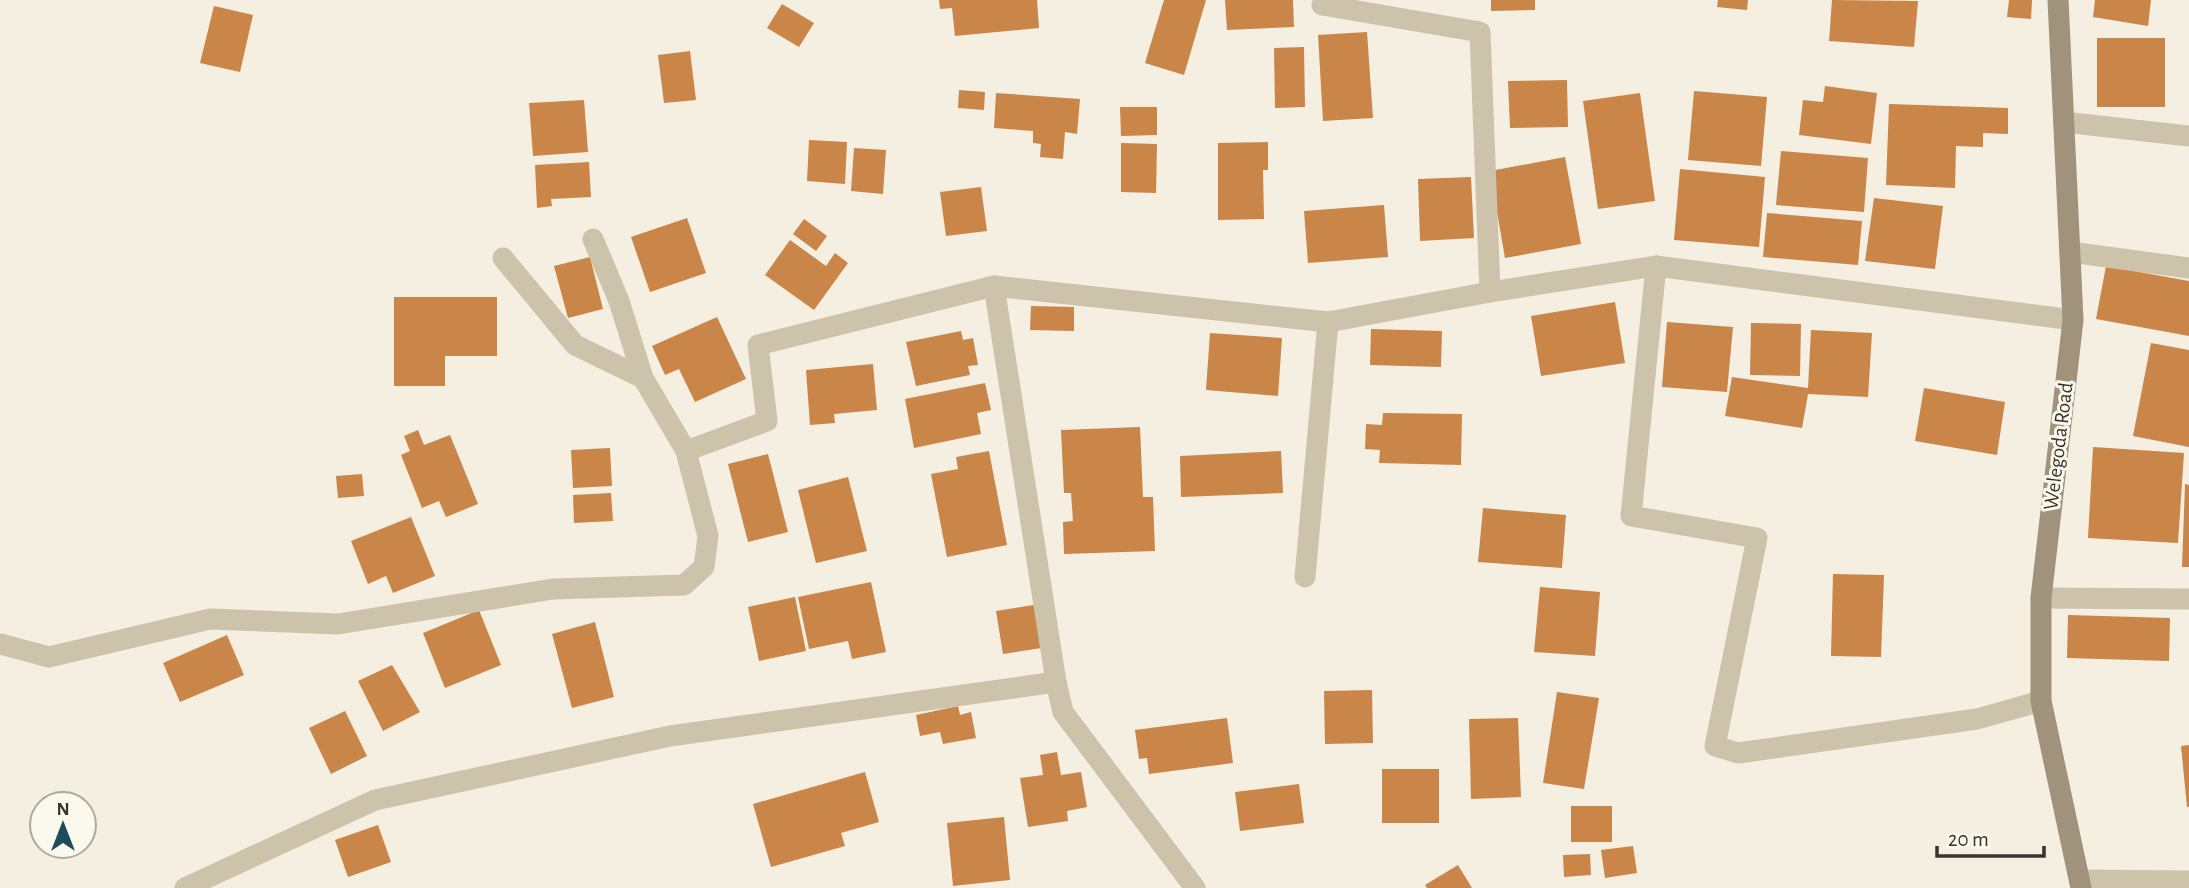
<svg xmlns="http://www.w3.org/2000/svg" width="2189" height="888" font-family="'Alegreya Sans',sans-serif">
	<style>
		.building { fill: #ca8549 }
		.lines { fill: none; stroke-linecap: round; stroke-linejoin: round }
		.street { stroke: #cdc3ab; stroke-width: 21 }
		.secondary { stroke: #a1927c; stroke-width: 21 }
		.labels { text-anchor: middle; stroke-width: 6; stroke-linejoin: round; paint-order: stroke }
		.street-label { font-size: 21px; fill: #3b332b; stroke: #fbf8ed }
	</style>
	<rect width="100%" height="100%" fill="#f4efe0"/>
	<g class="building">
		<polygon points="939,0 1037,0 1039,28 955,36 952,8 940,9"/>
		<polygon points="1164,0 1206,0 1184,75 1145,63"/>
		<polygon points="1225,0 1293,0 1294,27 1227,30"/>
		<polygon points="1491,0 1535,0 1535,10 1491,11"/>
		<polygon points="1718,0 1748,0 1747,10 1717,7"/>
		<polygon points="1832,0 1918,1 1914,47 1829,41"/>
		<polygon points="2009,0 2032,0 2031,19 2007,17"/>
		<polygon points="2095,0 2151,0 2148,26 2093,17"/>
		<polygon points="782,4 814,23 799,47 767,28"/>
		<polygon points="214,6 253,15 240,72 200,63"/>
		<polygon points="1367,32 1373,118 1323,121 1318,35"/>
		<rect x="2097" y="38" width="68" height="69"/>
		<polygon points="1304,47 1305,107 1275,108 1274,48"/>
		<polygon points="690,51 696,100 664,103 658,55"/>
		<polygon points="1567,80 1568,127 1510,128 1508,81"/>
		<polygon points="1825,86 1877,93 1871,144 1799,135 1803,100 1823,102"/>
		<polygon points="959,90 985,92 984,110 958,108"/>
		<polygon points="1694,91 1767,97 1761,166 1688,160"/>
		<polygon points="996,93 1080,99 1077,134 1065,132 1063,159 1040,157 1041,144 1033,143 1033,131 994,128"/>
		<polygon points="1640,93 1655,201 1598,209 1583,101"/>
		<polygon points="584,100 588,152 533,156 529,103"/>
		<polygon points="1889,104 2008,108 2008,134 1983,133 1983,147 1956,146 1955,188 1886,185"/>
		<polygon points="1120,107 1157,107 1157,135 1121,136"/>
		<polygon points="809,140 847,142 845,184 807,181"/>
		<polygon points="1268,142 1268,170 1263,170 1264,219 1218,220 1218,143"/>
		<polygon points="1121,143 1157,144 1156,193 1121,192"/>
		<polygon points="854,148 886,150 883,194 851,191"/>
		<polygon points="1781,151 1868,158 1864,212 1776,205"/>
		<polygon points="1565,157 1581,244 1505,258 1490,171"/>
		<polygon points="589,162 591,197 551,199 552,206 537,208 535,165"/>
		<polygon points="1680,169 1765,177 1759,247 1674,240"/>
		<polygon points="1471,177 1474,238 1420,241 1418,179"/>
		<polygon points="981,187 987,231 946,236 940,192"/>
		<polygon points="1874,198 1943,206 1935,269 1865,261"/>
		<polygon points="1384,205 1388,257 1308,263 1304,211"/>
		<polygon points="1767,213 1862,221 1858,265 1763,257"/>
		<polygon points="687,218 706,273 650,292 631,237"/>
		<polygon points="804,219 827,236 816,251 793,234"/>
		<polygon points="790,240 826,266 835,253 848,263 814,310 765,275"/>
		<polygon points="590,257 603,309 568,318 554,266"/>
		<polygon points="2106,266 2189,281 2189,336 2096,319"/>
		<polygon points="394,297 497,297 497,356 445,356 445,386 394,386"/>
		<polygon points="1615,302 1625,363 1541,376 1531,316"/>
		<polygon points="1031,306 1074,307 1074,331 1030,330"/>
		<polygon points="717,317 746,379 695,402 679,369 665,375 652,346"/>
		<polygon points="1667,322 1733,327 1727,392 1662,387"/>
		<polygon points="1751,323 1801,324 1800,376 1750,375"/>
		<polygon points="1371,329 1442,331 1441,367 1370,365"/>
		<polygon points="1811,330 1872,333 1868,397 1808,394 1802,428 1725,416 1732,377 1808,388"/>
		<polygon points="961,331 963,340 973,338 978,365 968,366 970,375 916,386 906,342"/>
		<polygon points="1210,333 1282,338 1278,396 1206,390"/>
		<polygon points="2151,343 2189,350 2189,447 2133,436"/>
		<polygon points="873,364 877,410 834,414 835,423 810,425 806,370"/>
		<polygon points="985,383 991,410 977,413 981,434 914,448 905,399"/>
		<polygon points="1924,388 2005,402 1997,455 1915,441"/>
		<polygon points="1383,413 1462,414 1461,465 1379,463 1380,450 1365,449 1366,424 1382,425"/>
		<polygon points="1140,427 1143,497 1153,497 1155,551 1064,554 1063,522 1073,521 1071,493 1064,493 1061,430"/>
		<polygon points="418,430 424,445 450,435 478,504 446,517 439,501 422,508 401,455 410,451 404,436"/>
		<polygon points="2093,447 2184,453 2178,543 2088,538"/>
		<polygon points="610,448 612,486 573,488 571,450"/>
		<polygon points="989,451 1007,545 947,557 931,474 958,469 956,457"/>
		<polygon points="1281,451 1283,493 1181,497 1180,456"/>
		<polygon points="768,454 788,532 748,542 728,464"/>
		<polygon points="362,474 364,496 338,498 336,476"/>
		<polygon points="848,477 867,551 816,563 798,490"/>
		<polygon points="2185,484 2189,485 2189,567 2182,567"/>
		<polygon points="611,493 613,521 574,523 573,495"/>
		<polygon points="1483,508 1566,515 1562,568 1478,562"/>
		<polygon points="411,517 435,576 393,593 386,576 368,584 351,541"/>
		<polygon points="1833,574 1884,575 1881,657 1831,656"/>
		<polygon points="871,582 886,652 852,659 848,641 809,649 798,597"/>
		<polygon points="1540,587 1600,592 1595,656 1534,652"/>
		<polygon points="795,597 806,651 759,661 748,607"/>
		<polygon points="1034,605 1041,648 1003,654 996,611"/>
		<polygon points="479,610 501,665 445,688 423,633"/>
		<polygon points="2068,615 2170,618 2169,661 2067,658"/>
		<polygon points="595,622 614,697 572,708 552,634"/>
		<polygon points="227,635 244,675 180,702 163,663"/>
		<polygon points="392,665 420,712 383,731 358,681"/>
		<polygon points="1372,690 1373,743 1325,744 1324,691"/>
		<polygon points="1557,692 1599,698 1584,789 1543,783"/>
		<polygon points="958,706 960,715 971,712 976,738 943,744 940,732 920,736 916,715"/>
		<polygon points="345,711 367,756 331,774 309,728"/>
		<polygon points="1227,718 1233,763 1149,774 1147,758 1139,759 1135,730"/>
		<polygon points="1518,718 1521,797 1471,799 1469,719"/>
		<polygon points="2189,745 2189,807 2187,807 2181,746"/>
		<polygon points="1057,752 1061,775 1081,772 1087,807 1067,811 1068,821 1028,827 1020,778 1043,775 1040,755"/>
		<rect x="1382" y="769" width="57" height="54"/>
		<polygon points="865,772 879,822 841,833 845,846 771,867 753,804"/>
		<polygon points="1299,784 1304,823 1240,831 1235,792"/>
		<rect x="1571" y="806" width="41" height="36"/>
		<polygon points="1004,817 1010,880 953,886 947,823"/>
		<polygon points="378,825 391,862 348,877 335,840"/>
		<polygon points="1633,846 1637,873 1605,878 1601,850"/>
		<polygon points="1590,854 1591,875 1564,877 1563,855"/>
		<polygon points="1458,865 1472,888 1427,888 1425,885"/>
	</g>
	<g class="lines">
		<g class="street">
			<polyline points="1322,5 1480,32 1490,292"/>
			<polyline points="2064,122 2189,136"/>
			<polyline points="593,239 619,301 643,378"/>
			<polyline points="2070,252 2189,268"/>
			<polyline points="503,258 575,345 643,378 686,451"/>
			<polyline points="1656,266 1631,516 1757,538 1715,746 1738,753 1977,719 2041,701"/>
			<polyline points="994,286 1056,682 1063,712 1195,888"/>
			<polyline points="1305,577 1328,322"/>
			<polyline points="2041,598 2189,599"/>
			<polyline points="0,644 49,657 210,619 338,624 553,589 684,585 704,567 708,536 686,451 767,421 758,345 994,286 1328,322 1490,292 1656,266 2073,320"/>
			<polyline points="2080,880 2189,881"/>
			<polyline points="185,888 375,800 670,736 1056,682"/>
		</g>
		<polyline class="secondary" points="2058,0 2073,320 2041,598 2041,701 2081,888"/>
	</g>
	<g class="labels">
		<g class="street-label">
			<text transform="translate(2058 446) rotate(-83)" y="7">Welegoda Road</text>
		</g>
	</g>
	<g transform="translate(63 825)"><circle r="33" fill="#fbf8ed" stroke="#aea99f" stroke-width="2"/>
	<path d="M0-5L12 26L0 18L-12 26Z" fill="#1e4c5e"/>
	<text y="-10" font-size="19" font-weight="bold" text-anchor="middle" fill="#3b332b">N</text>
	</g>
	<path d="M1937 846v10h107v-10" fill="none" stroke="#3b332b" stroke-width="3.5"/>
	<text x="1948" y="846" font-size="21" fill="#3b332b" stroke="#fbf8ed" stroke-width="5" paint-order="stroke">20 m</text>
</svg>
